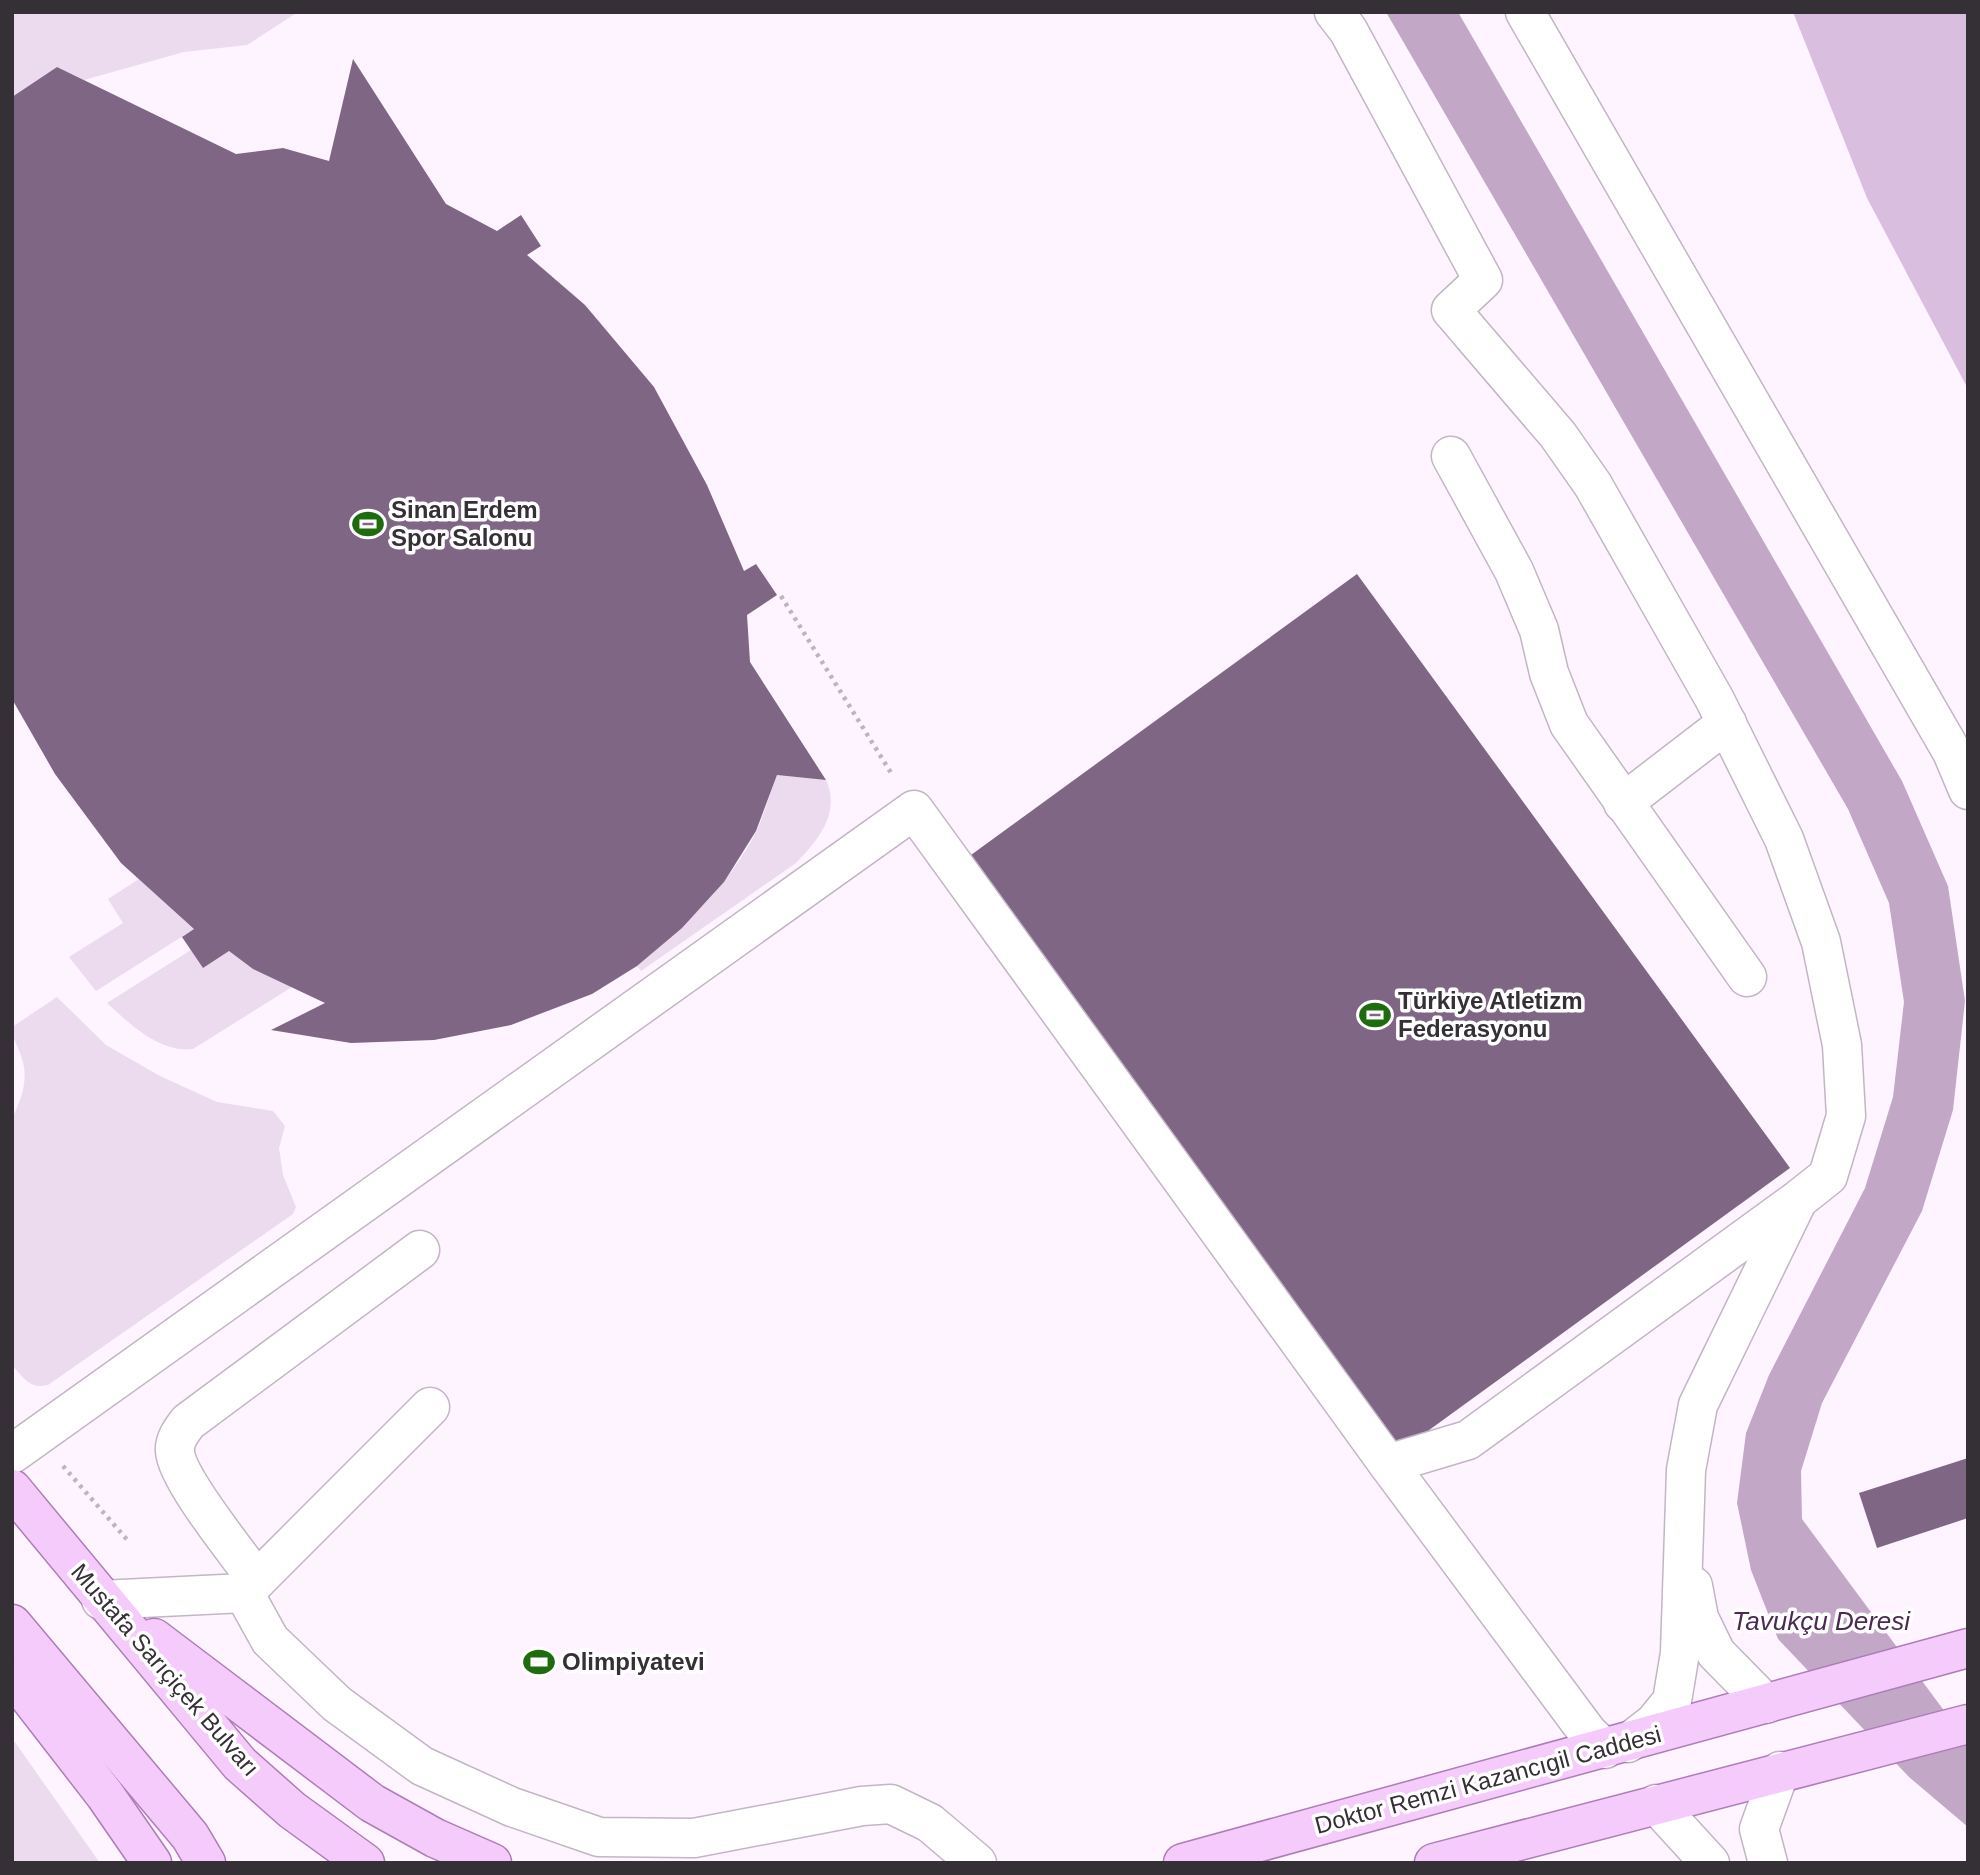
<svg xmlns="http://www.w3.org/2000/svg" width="1980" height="1875" font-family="Helvetica,sans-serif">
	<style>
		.green { fill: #ecdaef }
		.forest { fill: #d9bedf }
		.water { fill: #c2a7c7 }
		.building { fill: #7f6684 }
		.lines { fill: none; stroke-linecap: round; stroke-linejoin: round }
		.minor-casing { stroke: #c3b5c6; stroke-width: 41 }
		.major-casing { stroke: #ac7eb5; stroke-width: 41 }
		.path { stroke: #bdb5be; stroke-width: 4.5; stroke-dasharray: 3.5 5; stroke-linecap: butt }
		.minor { stroke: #fff; stroke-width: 38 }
		.major { stroke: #f4cbfb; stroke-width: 38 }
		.labels { text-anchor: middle; stroke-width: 7; stroke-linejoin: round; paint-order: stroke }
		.poi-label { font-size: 24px; font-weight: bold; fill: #352f36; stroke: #fff; text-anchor: start }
		.street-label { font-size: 24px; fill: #352f36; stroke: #fff }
		.water-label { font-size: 26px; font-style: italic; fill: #4c2953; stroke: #fff }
	</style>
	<rect width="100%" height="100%" fill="#fdf4ff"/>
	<g class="green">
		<polygon points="26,12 298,12 247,45 184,52 84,80 57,67 12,97 12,15"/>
		<path d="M777 775 826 780C841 813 818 840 796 863L641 971 637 966C682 928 730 885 757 830 765 813 770 793 777 775Z"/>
		<polygon points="139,879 194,929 96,991 69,957 123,923 108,899"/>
		<path d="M191 950 203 968 229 951 253 969 292 987 193 1049C160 1053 131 1025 107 1003Z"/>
		<path d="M57 997 106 1045 160 1076 217 1102 273 1111 285 1126 279 1148 283 1175 296 1207 293 1214 48 1385C30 1390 23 1377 12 1365V1119C21 1100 29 1080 22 1059 19 1047 12 1039 12 1027Z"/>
		<polygon points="12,1738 100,1863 12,1863"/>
	</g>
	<polygon class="forest" points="1793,12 1968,12 1968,389 1867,198"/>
	<polygon class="water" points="1386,12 1458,12 1902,781 1948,886 1965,1001 1953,1110 1922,1211 1822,1403 1801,1471 1802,1519 1968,1743 1968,1827 1909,1777 1778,1639 1751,1570 1737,1503 1746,1433 1769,1375 1865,1188 1893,1097 1904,1002 1889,903 1848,809"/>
	<g class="building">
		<polygon points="353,59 446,204 497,231 521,215 541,246 527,255 585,305 654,387 707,485 744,571 756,564 777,595 747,615 750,662 826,780 777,775 756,831 724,882 682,928 637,966 592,994 511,1025 434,1040 351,1043 271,1030 325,1003 253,969 229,951 203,968 182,937 194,929 121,863 55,774 12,699 12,97 57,67 236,154 283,148 329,161"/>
		<polygon points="1357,574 1790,1168 1392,1457 960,863"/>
		<polygon points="1968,1458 1968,1518 1877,1548 1859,1493"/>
	</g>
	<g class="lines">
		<defs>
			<g id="minor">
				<polyline points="1334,12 1348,30 1483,280 1451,310 1558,435 1593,485 1715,700 1784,839 1821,942 1842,1045 1846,1116 1828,1176 1799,1199 1468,1440 1388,1464"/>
				<polyline points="1525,12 1952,752 1968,790"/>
				<polyline points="1451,456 1514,571 1539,630 1549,673 1569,724 1747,977"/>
				<polyline points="1623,803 1727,723"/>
				<polyline points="12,1454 914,810 1388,1464 1588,1733 1605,1749"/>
				<path d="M257 1580C239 1555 176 1478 175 1451 174 1440 182 1430 188 1422L420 1250"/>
				<polyline points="1693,1586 1699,1618 1716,1653 1766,1704"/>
				<polyline points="244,1593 270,1640 337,1704 422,1766 512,1807 599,1837 694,1838 862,1806 891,1804 930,1823 977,1863"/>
				<polyline points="101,1600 244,1593 430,1407"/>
				<polyline points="1628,1743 1654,1723 1672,1701 1680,1653 1686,1470 1698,1405 1796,1204"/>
				<polyline points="1656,1804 1710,1863"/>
				<polyline points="1768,1863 1759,1829 1780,1771"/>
			</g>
			<g id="major">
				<polyline points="12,1489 240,1764 292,1810 365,1863"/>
				<polyline points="12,1624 190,1836 206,1863"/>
				<polyline points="154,1638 372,1803 435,1838 492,1863"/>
				<polyline points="12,1675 105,1795 152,1863"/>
				<polyline points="1183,1863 1968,1648"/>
				<polyline points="1434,1863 1968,1724"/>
			</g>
		</defs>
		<use href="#minor" class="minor-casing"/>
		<use href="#major" class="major-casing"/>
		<g class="path">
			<polyline points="781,596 893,776"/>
			<polyline points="63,1466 129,1542"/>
		</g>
		<use href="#minor" class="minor"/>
		<use href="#major" class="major"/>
	</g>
	<defs>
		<symbol id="stadium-bare" viewBox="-9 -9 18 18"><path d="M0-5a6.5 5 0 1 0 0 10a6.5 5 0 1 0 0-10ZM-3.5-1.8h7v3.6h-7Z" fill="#1f6c0f" stroke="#fff" stroke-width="2.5" paint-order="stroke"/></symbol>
	</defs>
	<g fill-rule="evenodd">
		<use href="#stadium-bare" x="346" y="502" width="44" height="44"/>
		<use href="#stadium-bare" x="1353" y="993" width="44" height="44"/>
		<use href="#stadium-bare" x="517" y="1640" width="44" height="44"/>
	</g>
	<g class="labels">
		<g class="poi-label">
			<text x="391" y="518">Sinan Erdem<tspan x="391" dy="28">Spor Salonu</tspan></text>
			<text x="1398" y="1009">Türkiye Atletizm<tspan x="1398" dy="28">Federasyonu</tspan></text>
			<text x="562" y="1670">Olimpiyatevi</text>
		</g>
		<g class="street-label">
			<text transform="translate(165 1670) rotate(49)" y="8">Mustafa Sarıçiçek Bulvarı</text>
			<text transform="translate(1488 1780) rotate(-15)" y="8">Doktor Remzi Kazancıgil Caddesi</text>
		</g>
		<g class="water-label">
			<text x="1821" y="1630">Tavukçu Deresi</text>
		</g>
	</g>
	<rect width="1980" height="1875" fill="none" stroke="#352f36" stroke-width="28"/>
</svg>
